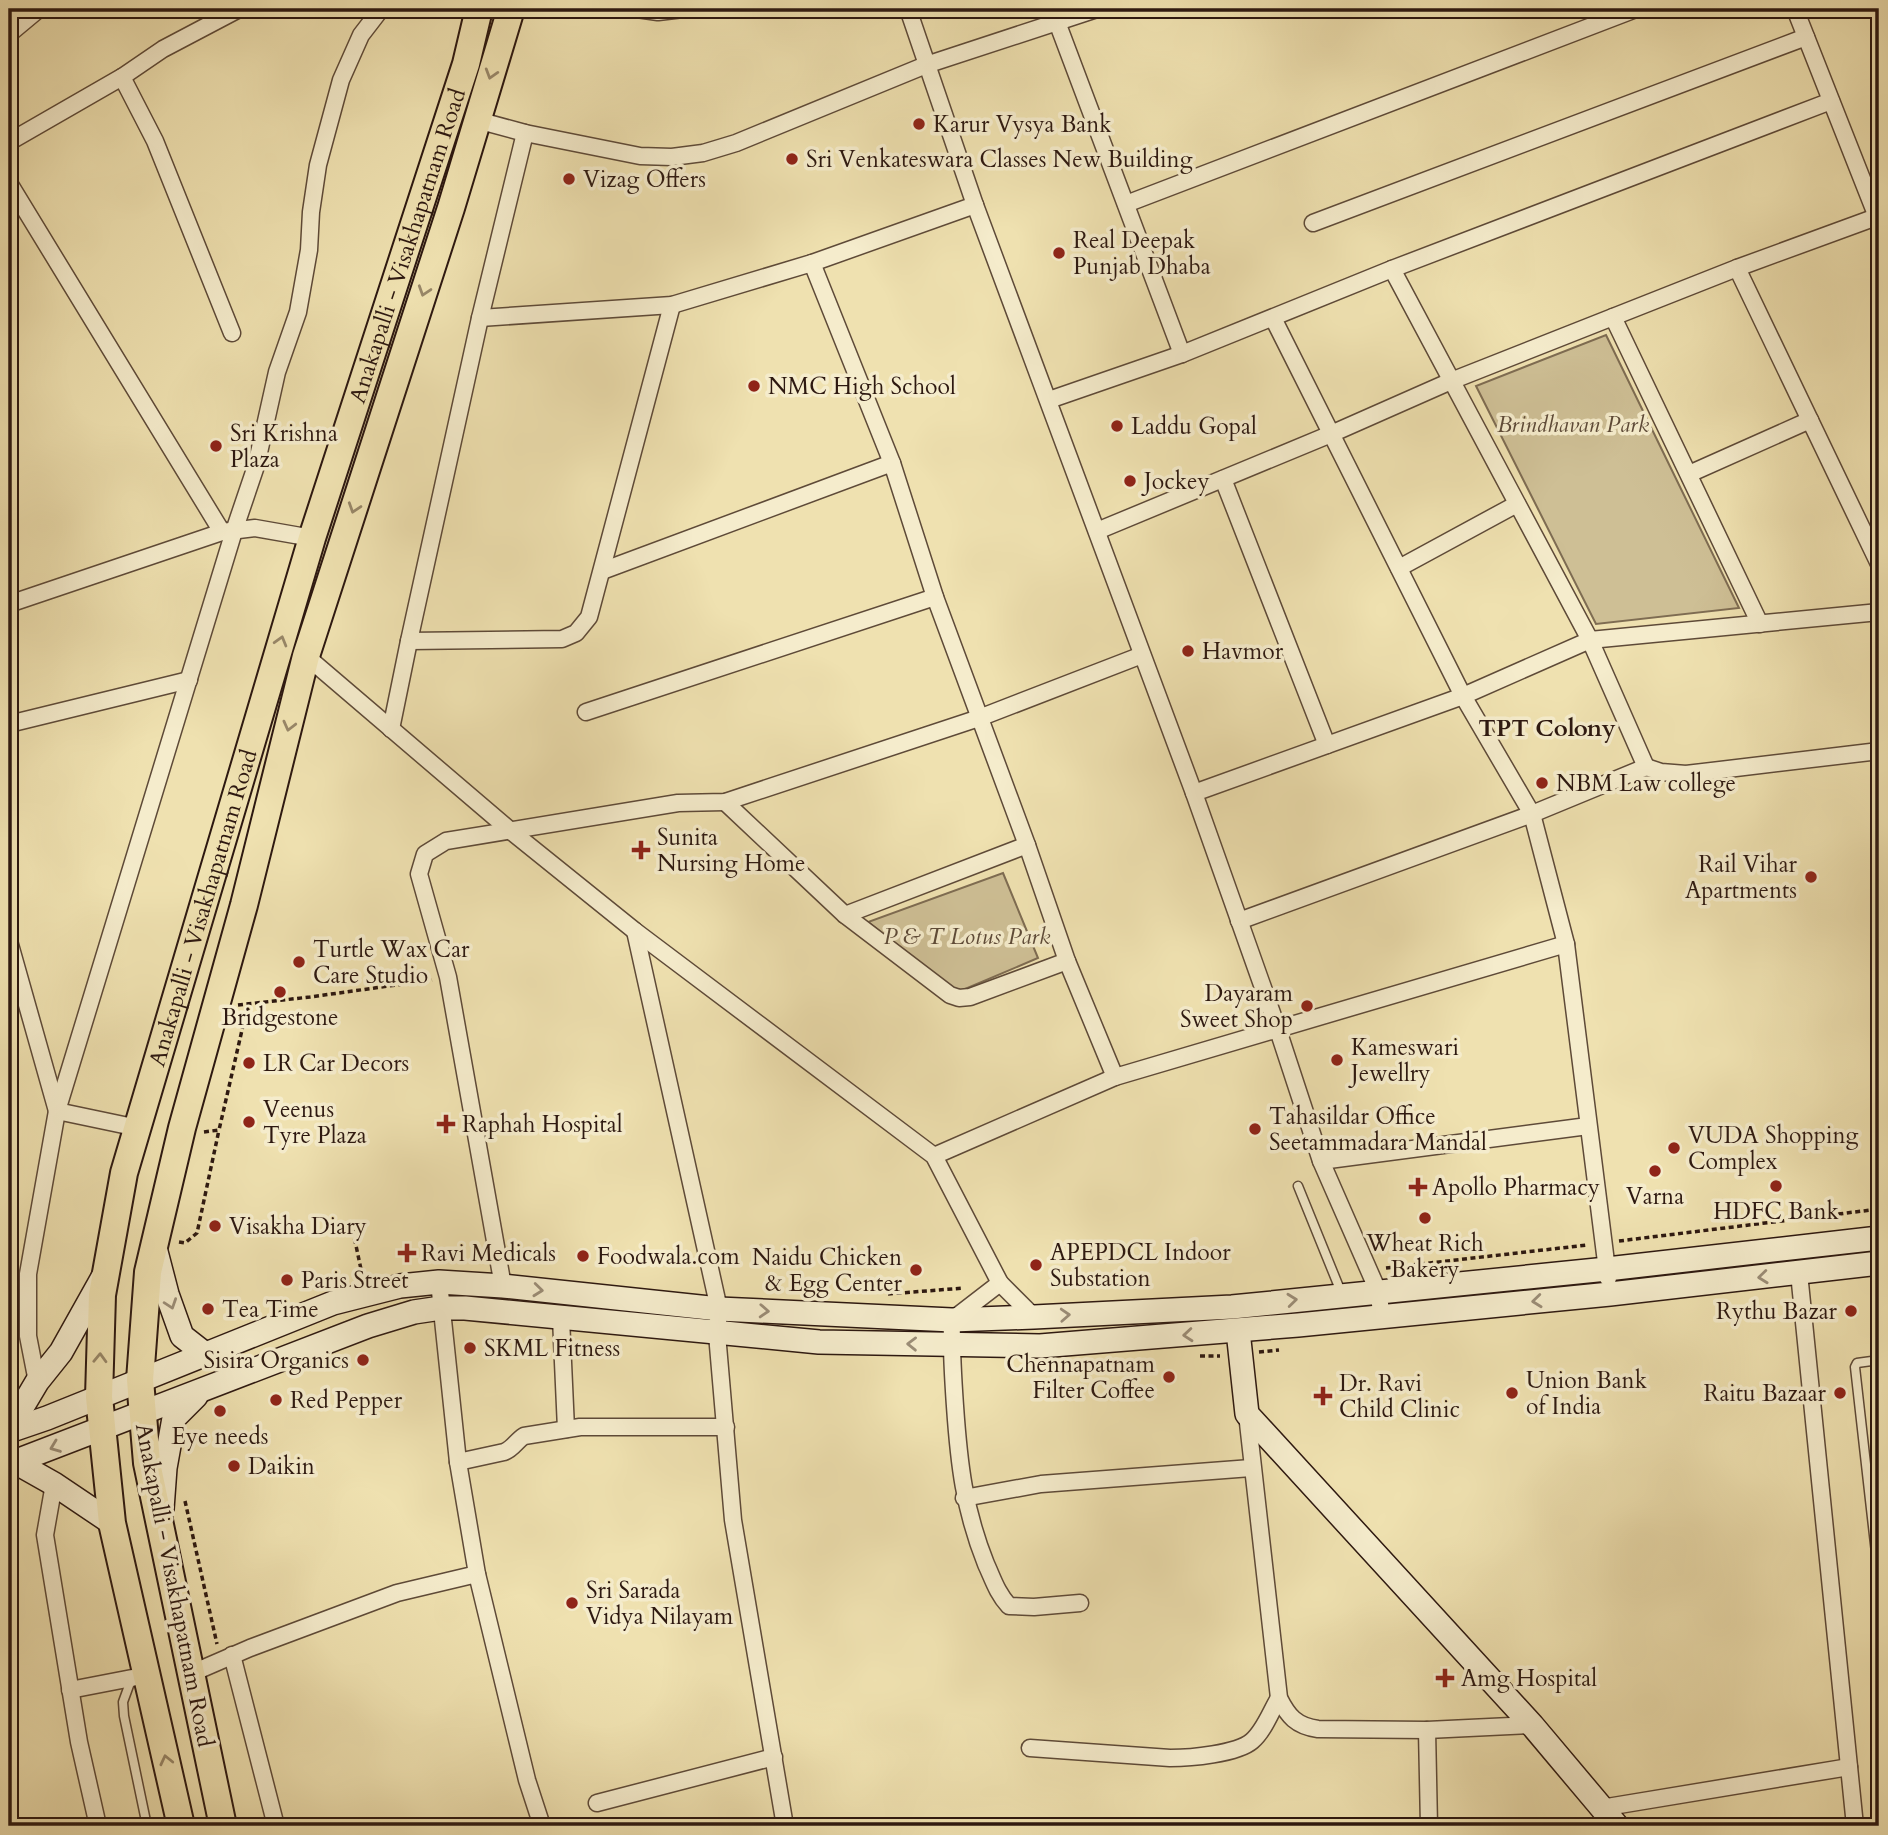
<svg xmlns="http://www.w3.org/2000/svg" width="1888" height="1835" font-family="Cardo,serif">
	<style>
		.green { fill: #cebf95; stroke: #7e6c52; stroke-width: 2 }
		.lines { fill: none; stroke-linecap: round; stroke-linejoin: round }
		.lane-casing { stroke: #5e4a38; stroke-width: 11 }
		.street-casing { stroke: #5e4a38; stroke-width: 19 }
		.secondary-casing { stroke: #2d1810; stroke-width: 26 }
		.primary-casing { stroke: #2d1810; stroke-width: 30 }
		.path { stroke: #2d1810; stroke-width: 3.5; stroke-dasharray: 5 3.5; stroke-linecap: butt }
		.lane { stroke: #f5eccc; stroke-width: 8 }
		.street { stroke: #f5eccc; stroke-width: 16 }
		.secondary { stroke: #f5eccc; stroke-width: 23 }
		.primary { stroke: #efe1b0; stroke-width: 26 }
		.oneway { stroke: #988768 }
		.oneway2 { stroke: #9b8d77 }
		.poi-dot { fill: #8f2418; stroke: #f5eccc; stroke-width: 2.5 }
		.labels { text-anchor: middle; stroke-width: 7; stroke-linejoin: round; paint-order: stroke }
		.poi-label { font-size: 23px; fill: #2d1810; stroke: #f5eccc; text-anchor: start }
		.street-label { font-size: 23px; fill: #2d1810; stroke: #f5eccc }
		.park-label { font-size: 23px; font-style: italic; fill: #5d4a38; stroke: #f5eccc }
		.neighbourhood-label { font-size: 24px; font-weight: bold; fill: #2d1810; stroke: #f5eccc }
	</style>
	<rect width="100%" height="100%" fill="#efe1b0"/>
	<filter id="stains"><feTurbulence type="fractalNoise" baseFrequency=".00286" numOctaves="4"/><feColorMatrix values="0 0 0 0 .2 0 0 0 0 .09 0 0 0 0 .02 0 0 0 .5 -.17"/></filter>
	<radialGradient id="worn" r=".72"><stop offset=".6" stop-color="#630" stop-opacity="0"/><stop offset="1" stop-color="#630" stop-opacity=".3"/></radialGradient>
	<g class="green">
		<polygon points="1606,335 1739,608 1596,624 1476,386"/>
		<polygon points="1003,873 1038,958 958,992 868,922"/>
	</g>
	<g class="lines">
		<defs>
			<g id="lane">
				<polyline points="1298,1186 1341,1292"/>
				<polyline points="1879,1360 1857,1363 1855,1367 1876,1553 1879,1556"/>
				<polyline points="131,1680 123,1702 124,1716 147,1826"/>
			</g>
			<g id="street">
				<polyline points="637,9 658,12 683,9"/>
				<polyline points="908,9 975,205 1194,793 1278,1030 1321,1161 1378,1291 1382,1317"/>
				<polyline points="1795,9 1879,222"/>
				<polyline points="1057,22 1182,354"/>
				<polyline points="9,34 39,9"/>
				<polyline points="122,77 155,141 232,333"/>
				<polyline points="477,120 525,133 640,156 672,157 703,153 736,143 926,65 1097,9"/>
				<polyline points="525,133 480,318 409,641 562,639 576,633 589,617 672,305"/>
				<polyline points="9,142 122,77 163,49 239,9"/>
				<polyline points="9,183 222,532 255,528 312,538"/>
				<polyline points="1126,204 1636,9"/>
				<polyline points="975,205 812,263 892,463 935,597 1027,845 1067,961 1115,1077 1566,944"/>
				<polyline points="1313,223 1806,37"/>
				<polyline points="1737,268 1879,564"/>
				<polyline points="1613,317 1760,624"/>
				<polyline points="480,318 672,305 812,263"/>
				<polyline points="1273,318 1463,696 1532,814 1566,944 1608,1278"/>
				<polyline points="1049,400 1182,354 1392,269 1831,101"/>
				<polyline points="1689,474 1810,420"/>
				<polyline points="1223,479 1327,745"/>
				<polyline points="1097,531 1331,434 1451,381 1737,268 1879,216"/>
				<polyline points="1399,568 1517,504"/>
				<polyline points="602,571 892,463"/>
				<polyline points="9,604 222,532"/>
				<polyline points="306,656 512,832 635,931 934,1156 1000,1283 1034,1317"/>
				<polyline points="586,712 935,597"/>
				<polyline points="9,724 189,680"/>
				<polyline points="391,729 409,641"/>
				<polyline points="1646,767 1661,772 1686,774 1879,751"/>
				<polyline points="1194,793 1463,696 1590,640 1879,612"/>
				<polyline points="725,802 845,915 950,995 959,998 970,997 1067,961"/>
				<polyline points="845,915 1027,845"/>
				<polyline points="1239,921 1532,814 1646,767 1590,640 1392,269"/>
				<polyline points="635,931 719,1309 717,1334 733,1520 785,1826"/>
				<polyline points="9,941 57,1111 138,1128"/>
				<polyline points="934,1156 1115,1077"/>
				<polyline points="1321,1161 1588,1126"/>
				<polyline points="1799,1273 1855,1826"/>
				<path d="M1000 1283 952 1320C951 1349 953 1377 955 1406 959 1464 964 1509 986 1564 993 1579 997 1593 1009 1606L1034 1607 1080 1603"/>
				<polyline points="503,1286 448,977 419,874 425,854 446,841 678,803 725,802 979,718 1142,655"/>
				<polyline points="561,1318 566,1429"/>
				<polyline points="37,1382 28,1336 28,1274 57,1111 234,531 256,466 277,372 298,312 309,250 311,212 318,165 341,80 361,35 381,9"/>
				<path d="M1247 1414 1279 1698C1288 1716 1296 1726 1318 1729L1427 1730 1532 1725"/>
				<path d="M458 1462 504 1452C513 1449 516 1441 524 1436L580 1427H726"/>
				<polyline points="54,1484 45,1535 79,1742 98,1826"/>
				<polyline points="964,1498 1041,1484 1251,1468"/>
				<polyline points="477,1574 527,1780 542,1826"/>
				<polyline points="232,1655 276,1826"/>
				<polyline points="190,1674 250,1648 397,1593 477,1574 458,1462 439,1282"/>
				<polyline points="70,1690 132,1678"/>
				<polyline points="1427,1730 1429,1826"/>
				<path d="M1030 1748 1170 1758C1190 1758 1237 1754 1252 1741 1264 1731 1271 1711 1279 1698"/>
				<polyline points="597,1803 774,1757"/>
				<polyline points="1601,1808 1849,1767"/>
			</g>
			<g id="secondary">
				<polyline points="154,1244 167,1294 182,1336 205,1354"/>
				<polyline points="1238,1331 1247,1414 1532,1725 1617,1826"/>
				<polyline points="9,1429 37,1382 61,1352 103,1277"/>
				<polyline points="9,1431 47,1418 333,1303 400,1286 439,1282 503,1286 719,1309 952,1320 1034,1317 1232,1307 1607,1269 1879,1238"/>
				<polyline points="15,1462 54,1484 112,1523"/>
				<polyline points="9,1464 368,1326 414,1312 441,1308 465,1308 819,1342 1040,1346 1298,1325 1610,1294 1879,1263"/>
				<polyline points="162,1509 165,1468 174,1418 196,1396"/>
			</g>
			<g id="primary">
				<path id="s1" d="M181 1826 112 1523 99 1397 102 1295 124 1173 312 538 466 64 479 9"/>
				<polyline points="223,1826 147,1463 140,1380 148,1272 182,1128 244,905 306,656 451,208 511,9"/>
			</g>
		</defs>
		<use href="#lane" class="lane-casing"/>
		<use href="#street" class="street-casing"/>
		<use href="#secondary" class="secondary-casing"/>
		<use href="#primary" class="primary-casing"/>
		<g class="path">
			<polyline points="238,1005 310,997 432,980"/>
			<polyline points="204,1132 219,1130 248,1004"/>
			<polyline points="351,1222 362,1274"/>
			<polyline points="1619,1241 1879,1209"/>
			<polyline points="179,1242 185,1243 197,1233 219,1130"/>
			<polyline points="1386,1268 1587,1245"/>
			<polyline points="888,1294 964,1288"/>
			<polyline points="1259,1352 1279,1350"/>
			<polyline points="1200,1356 1220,1356"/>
			<polyline points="185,1501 217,1644"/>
		</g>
		<use href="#lane" class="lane"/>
		<use href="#street" class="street"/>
		<use href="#secondary" class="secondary"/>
		<use href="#primary" class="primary"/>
	</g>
	<defs><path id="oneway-chevron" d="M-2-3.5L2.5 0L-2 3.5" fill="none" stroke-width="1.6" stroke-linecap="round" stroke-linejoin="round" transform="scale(1.75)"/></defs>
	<g class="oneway">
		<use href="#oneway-chevron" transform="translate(491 74) rotate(107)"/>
		<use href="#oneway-chevron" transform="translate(424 291) rotate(108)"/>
		<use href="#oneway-chevron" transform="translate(354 508) rotate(108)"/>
		<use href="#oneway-chevron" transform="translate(281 641) rotate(-74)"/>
		<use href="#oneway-chevron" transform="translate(289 726) rotate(104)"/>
		<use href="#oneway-chevron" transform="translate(100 1358) rotate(-88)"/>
		<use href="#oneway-chevron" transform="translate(166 1760) rotate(-103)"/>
	</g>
	<g class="oneway2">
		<use href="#oneway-chevron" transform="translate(1763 1277) rotate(174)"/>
		<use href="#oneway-chevron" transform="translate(538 1290) rotate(6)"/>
		<use href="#oneway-chevron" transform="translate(1292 1300) rotate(-6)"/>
		<use href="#oneway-chevron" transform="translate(1537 1301) rotate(174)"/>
		<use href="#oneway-chevron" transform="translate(171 1304) rotate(71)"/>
		<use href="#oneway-chevron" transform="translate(764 1311) rotate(3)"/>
		<use href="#oneway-chevron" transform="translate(1065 1315) rotate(-3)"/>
		<use href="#oneway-chevron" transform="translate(1188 1335) rotate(175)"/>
		<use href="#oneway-chevron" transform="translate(912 1344) rotate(-179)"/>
		<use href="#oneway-chevron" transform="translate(55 1447) rotate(159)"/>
	</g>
	<g class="poi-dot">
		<circle cx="919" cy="124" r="7"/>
		<circle cx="792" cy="159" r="7"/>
		<circle cx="569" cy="179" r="7"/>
		<circle cx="1059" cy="253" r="7"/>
		<circle cx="754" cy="386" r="7"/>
		<circle cx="1117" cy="426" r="7"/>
		<circle cx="216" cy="446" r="7"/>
		<circle cx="1130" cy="481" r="7"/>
		<circle cx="1188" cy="651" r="7"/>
		<circle cx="1542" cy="783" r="7"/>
		<path d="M637.5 839.5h7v7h7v7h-7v7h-7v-7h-7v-7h7z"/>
		<circle cx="1811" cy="877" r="7"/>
		<circle cx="299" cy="962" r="7"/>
		<circle cx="280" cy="992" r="7"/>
		<circle cx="1307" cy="1006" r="7"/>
		<circle cx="1337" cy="1060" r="7"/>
		<circle cx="249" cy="1063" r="7"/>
		<circle cx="249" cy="1122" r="7"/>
		<path d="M442.5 1113.5h7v7h7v7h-7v7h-7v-7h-7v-7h7z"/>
		<circle cx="1255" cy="1129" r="7"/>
		<circle cx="1674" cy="1148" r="7"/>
		<circle cx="1655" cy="1171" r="7"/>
		<circle cx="1776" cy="1186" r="7"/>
		<path d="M1414.5 1176.5h7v7h7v7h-7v7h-7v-7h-7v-7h7z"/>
		<circle cx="1425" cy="1218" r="7"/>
		<circle cx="215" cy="1226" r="7"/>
		<path d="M403.5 1242.5h7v7h7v7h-7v7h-7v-7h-7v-7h7z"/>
		<circle cx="583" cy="1256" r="7"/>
		<circle cx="1036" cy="1265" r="7"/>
		<circle cx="916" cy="1270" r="7"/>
		<circle cx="287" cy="1280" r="7"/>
		<circle cx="208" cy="1309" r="7"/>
		<circle cx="1851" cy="1311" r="7"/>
		<circle cx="470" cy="1348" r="7"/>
		<circle cx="363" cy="1360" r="7"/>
		<circle cx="1169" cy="1377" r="7"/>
		<circle cx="1512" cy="1393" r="7"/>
		<circle cx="1840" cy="1393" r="7"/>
		<path d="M1319.5 1385.5h7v7h7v7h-7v7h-7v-7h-7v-7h7z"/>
		<circle cx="276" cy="1400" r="7"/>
		<circle cx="220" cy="1411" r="7"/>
		<circle cx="234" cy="1466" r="7"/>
		<circle cx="572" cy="1603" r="7"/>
		<path d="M1441.5 1667.5h7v7h7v7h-7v7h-7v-7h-7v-7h7z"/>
	</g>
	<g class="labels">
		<g class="poi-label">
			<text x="933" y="132">Karur Vysya Bank</text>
			<text x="806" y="167">Sri Venkateswara Classes New Building</text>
			<text x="583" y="187">Vizag Offers</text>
			<text x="1073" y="248">Real Deepak<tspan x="1073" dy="26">Punjab Dhaba</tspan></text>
			<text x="768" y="394">NMC High School</text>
			<text x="1131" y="434">Laddu Gopal</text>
			<text x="230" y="441">Sri Krishna<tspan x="230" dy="26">Plaza</tspan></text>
			<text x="1144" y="489">Jockey</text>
			<text x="1202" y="659">Havmor</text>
			<text x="1556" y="791">NBM Law college</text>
			<text x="657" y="845">Sunita<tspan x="657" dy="26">Nursing Home</tspan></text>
			<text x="1797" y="872" text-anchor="end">Rail Vihar<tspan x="1797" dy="26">Apartments</tspan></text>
			<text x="313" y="957">Turtle Wax Car<tspan x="313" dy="26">Care Studio</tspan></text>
			<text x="1293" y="1001" text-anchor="end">Dayaram<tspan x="1293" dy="26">Sweet Shop</tspan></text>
			<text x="280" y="1025" text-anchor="middle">Bridgestone</text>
			<text x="1351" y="1055">Kameswari<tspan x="1351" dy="26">Jewellry</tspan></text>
			<text x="263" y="1071">LR Car Decors</text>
			<text x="263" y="1117">Veenus<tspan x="263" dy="26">Tyre Plaza</tspan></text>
			<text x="1269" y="1124">Tahasildar Office<tspan x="1269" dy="26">Seetammadara Mandal</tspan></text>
			<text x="462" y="1132">Raphah Hospital</text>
			<text x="1688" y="1143">VUDA Shopping<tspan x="1688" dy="26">Complex</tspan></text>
			<text x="1432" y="1195">Apollo Pharmacy</text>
			<text x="1655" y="1204" text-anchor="middle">Varna</text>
			<text x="1776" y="1219" text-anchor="middle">HDFC Bank</text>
			<text x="229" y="1234">Visakha Diary</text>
			<text x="1425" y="1251" text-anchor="middle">Wheat Rich<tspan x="1425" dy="26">Bakery</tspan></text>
			<text x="1050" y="1260">APEPDCL Indoor<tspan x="1050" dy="26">Substation</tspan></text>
			<text x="421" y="1261">Ravi Medicals</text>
			<text x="597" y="1264">Foodwala.com</text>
			<text x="902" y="1265" text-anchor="end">Naidu Chicken<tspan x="902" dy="26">&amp; Egg Center</tspan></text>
			<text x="301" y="1288">Paris Street</text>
			<text x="222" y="1317">Tea Time</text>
			<text x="1837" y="1319" text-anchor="end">Rythu Bazar</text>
			<text x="484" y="1356">SKML Fitness</text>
			<text x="349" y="1368" text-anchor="end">Sisira Organics</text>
			<text x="1155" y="1372" text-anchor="end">Chennapatnam<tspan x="1155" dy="26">Filter Coffee</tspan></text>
			<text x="1526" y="1388">Union Bank<tspan x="1526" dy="26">of India</tspan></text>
			<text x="1339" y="1391">Dr. Ravi<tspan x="1339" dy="26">Child Clinic</tspan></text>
			<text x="1826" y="1401" text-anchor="end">Raitu Bazaar</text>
			<text x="290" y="1408">Red Pepper</text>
			<text x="220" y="1444" text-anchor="middle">Eye needs</text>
			<text x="248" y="1474">Daikin</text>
			<text x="586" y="1598">Sri Sarada<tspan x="586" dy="26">Vidya Nilayam</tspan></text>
			<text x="1461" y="1686">Amg Hospital</text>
		</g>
		<g class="street-label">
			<text dy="8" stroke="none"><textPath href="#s1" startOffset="1633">Anakapalli - Visakhapatnam Road</textPath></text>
			<text dy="8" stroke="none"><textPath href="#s1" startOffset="940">Anakapalli - Visakhapatnam Road</textPath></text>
			<text transform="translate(175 1585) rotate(79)" y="8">Anakapalli - Visakhapatnam Road</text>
		</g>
		<g class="park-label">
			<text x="1573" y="432">Brindhavan Park</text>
			<text x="967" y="944">P &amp; T Lotus Park</text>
		</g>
		<g class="neighbourhood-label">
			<text x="1547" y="736">TPT Colony</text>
		</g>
	</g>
	<rect width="1888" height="1835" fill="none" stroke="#efe1b0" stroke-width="35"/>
	<rect x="10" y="10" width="1867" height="1814" fill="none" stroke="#2d1810" stroke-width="3.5"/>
	<rect x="18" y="18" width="1853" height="1800" fill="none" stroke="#2d1810" stroke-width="2"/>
	<rect width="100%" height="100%" filter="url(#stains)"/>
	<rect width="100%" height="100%" fill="url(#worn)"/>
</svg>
